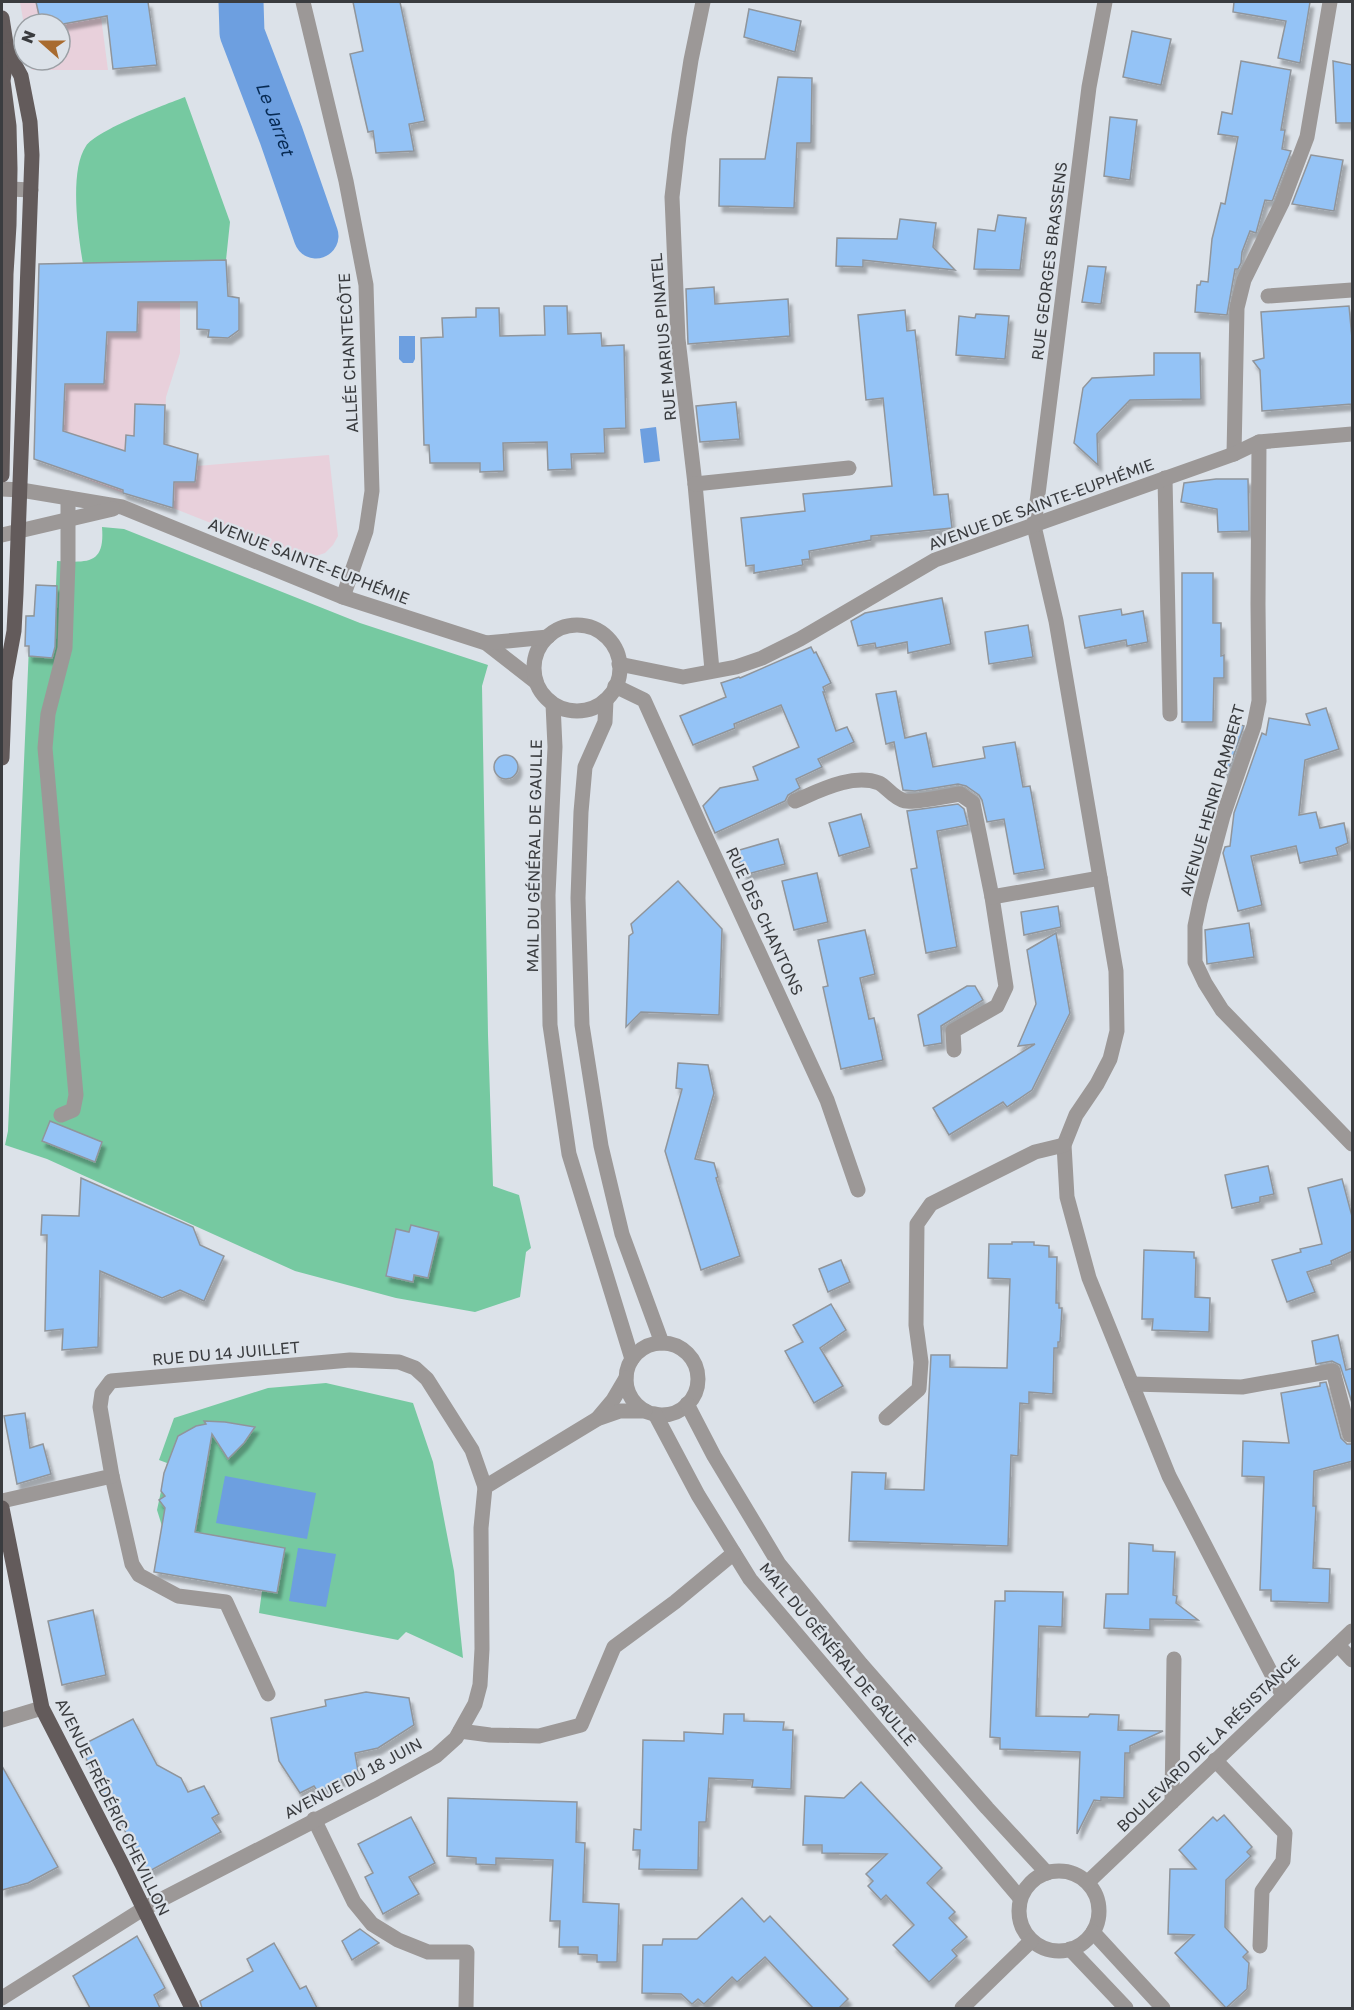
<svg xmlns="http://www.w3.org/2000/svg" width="1354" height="2010" font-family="'Golos Text',sans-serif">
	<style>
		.commercial { fill: #e8d0db }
		.green { fill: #76c9a1 }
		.water { fill: #6d9fe0 }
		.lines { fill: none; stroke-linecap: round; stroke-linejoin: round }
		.river { stroke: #6d9fe0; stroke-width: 45 }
		.building { fill: #94c3f6; stroke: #90959b; stroke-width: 1.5; filter: url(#shadow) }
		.minor { stroke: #9c9897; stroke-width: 15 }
		.major { stroke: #635b5b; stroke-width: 15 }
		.labels { text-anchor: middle; stroke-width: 4.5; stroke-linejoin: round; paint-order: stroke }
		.street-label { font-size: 16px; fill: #3a3c3f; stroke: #dce2e9 }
		.water-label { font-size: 18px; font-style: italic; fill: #082b54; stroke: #dce2e9 }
	</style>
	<defs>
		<filter id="shadow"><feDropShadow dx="3.5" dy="6" stdDeviation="1.5" flood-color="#0004"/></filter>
	</defs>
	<rect width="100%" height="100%" fill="#dce2e9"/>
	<g class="commercial">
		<polygon points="20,2 99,2 108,70 32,70 30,60 60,60 60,24 24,25"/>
		<polygon points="180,261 180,353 166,397 164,443 198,454 197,466 329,455 338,536 333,545 325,553 313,557 301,559 173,508 123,493 34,459 39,264"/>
	</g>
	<g class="green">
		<path d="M185 97 230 222 226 260 83 264C78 234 69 171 86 146 97 130 164 105 185 97Z"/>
		<path d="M102 527 124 529 360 623 488 665 482 686 488 1035 493 1186 519 1195 531 1248 526 1252 520 1297 475 1312 396 1298 295 1271 47 1159 5 1145 8 1131 29 646H25L26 616 34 615 36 585H56L57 561C89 563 105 564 102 527Z"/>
		<polygon points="326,1383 413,1403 433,1462 454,1571 463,1658 406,1632 398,1640 259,1613 262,1591 154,1572 162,1526 157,1510 167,1463 159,1460 174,1418 268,1388"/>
	</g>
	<g class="water">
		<polygon points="399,336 415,336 415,359 413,363 403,363 399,359"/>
		<polygon points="656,427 660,461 644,463 640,429"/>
		<polygon points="225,1476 316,1493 307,1539 216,1523"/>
		<polygon points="298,1548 336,1554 326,1607 289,1601"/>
	</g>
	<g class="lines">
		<path class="river" id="s1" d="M241 2 242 33 281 135 316 236"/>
	</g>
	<g class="building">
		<polygon points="36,2 148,2 157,65 113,69 107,16 63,24 41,24"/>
		<polygon points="353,2 400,2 425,121 409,124 414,151 376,153 373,131 368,132 350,54 363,51"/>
		<polygon points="1234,2 1310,2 1300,63 1278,58 1286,21 1233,12"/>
		<polygon points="749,9 801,21 795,52 744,37"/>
		<polygon points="1132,31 1171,39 1161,85 1123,77"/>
		<polygon points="1241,61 1291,70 1281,130 1285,130 1282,149 1291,151 1273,199 1272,201 1265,200 1256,233 1250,231 1242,252 1241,263 1238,269 1235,269 1227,315 1195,312 1197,285 1200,285 1201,281 1208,282 1212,239 1221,203 1225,204 1233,163 1238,137 1218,134 1222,112 1232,114"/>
		<polygon points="1333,61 1353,65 1353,123 1336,123"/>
		<polygon points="778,77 812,78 811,143 797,143 794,208 719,206 720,159 765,159"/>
		<polygon points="1110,117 1137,120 1130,180 1104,176"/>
		<polygon points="1311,155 1343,160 1334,211 1292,204"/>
		<polygon points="998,215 1026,218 1020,270 974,269 978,229 995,231"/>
		<polygon points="900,219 936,223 933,247 955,270 863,260 863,267 836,266 837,238 897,239"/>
		<polygon points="226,260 228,296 239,298 239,330 228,338 208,337 209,330 197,329 197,302 138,302 137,332 107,332 104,384 65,384 63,431 125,451 126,435 134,436 135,404 165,405 164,444 198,454 195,482 174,482 173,508 123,493 123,490 34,459 39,264"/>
		<polygon points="1088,266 1106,267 1101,304 1082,302"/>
		<polygon points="714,287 715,304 788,299 790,336 688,344 686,289"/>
		<polygon points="544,306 567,306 568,334 601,333 602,346 624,345 626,428 604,429 605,453 571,454 572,469 548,470 547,442 503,443 504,471 480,472 480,463 430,463 429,445 424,445 421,338 443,337 442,318 476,317 476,308 499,308 500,336 545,335"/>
		<polygon points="1349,306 1353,349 1352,404 1262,411 1260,370 1253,361 1264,358 1261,312"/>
		<polygon points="905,310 907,331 915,330 934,495 948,494 952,528 871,536 871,540 809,551 810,559 802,560 803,565 754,573 754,565 746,566 741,518 805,511 803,494 892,486 883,398 866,400 858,315"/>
		<polygon points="976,314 1009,316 1005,359 956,355 959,316 975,318"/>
		<polygon points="1154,353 1200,353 1201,399 1130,400 1097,434 1098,465 1074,443 1083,388 1092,378 1154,375"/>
		<polygon points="736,402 740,439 700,442 696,406"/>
		<polygon points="1216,479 1248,479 1249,531 1218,532 1217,509 1181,502 1184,483"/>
		<polygon points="1182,573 1213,573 1213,623 1221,623 1221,656 1224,655 1224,678 1214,678 1213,722 1182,722"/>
		<polygon points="36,585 57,586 55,647 52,658 29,656 29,646 25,646 26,616 34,616"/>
		<polygon points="942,598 951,644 908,653 907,642 876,648 875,643 858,646 851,621 865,613"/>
		<polygon points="1121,609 1122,615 1143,611 1148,642 1127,646 1126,640 1085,648 1079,616"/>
		<polygon points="1028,625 1033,657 989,664 985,632"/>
		<polygon points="811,647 814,653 816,652 831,683 823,687 825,692 823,692 836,731 847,727 854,742 818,759 822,767 796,779 800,788 788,795 785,801 715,833 703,806 720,788 758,780 753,767 799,747 781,705 734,724 735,728 693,745 680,716 726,697 721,683 739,677 740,678"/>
		<polygon points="896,691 905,738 926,733 933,767 985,758 983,747 1015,742 1023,787 1030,786 1045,869 1014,874 1004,819 987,822 982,800 979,795 966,786 958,784 915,791 903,790 894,742 886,744 876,694"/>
		<polygon points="1326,708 1339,749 1305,760 1299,815 1316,812 1320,828 1344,823 1348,843 1336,848 1338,855 1300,863 1296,846 1251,856 1262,905 1238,911 1223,853 1225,847 1230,846 1234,813 1262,733 1266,735 1269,718 1310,725 1306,714"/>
		<polygon points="1238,724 1244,726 1227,774 1220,771"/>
		<circle cx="506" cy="767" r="12"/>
		<polygon points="958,804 964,809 968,825 937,831 957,947 926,953 911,869 917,868 907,811"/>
		<polygon points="861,814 870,847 839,856 829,823"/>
		<polygon points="778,839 785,864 744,875 736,851"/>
		<polygon points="817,873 828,922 794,930 782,881"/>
		<polygon points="678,881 722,929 719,1015 641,1012 626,1027 629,936 633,933 631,924"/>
		<polygon points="1058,906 1061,927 1024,935 1021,912"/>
		<polygon points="1249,923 1254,957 1207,964 1205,930"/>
		<polygon points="865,930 875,974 860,978 869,1019 874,1018 883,1060 841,1069 823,987 828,986 818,940"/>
		<polygon points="1056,933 1070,1013 1032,1090 1007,1107 1003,1102 949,1135 933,1108 1035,1044 1018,1046 1036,1004 1027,950"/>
		<polygon points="967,986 975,986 983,1000 941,1026 942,1043 924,1046 918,1015"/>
		<polygon points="678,1063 708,1065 714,1093 695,1159 714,1163 718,1177 716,1178 740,1256 701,1270 665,1151 682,1089 676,1088"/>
		<polygon points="50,1121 102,1142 95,1162 42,1141"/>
		<polygon points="1268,1166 1274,1194 1260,1197 1260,1202 1232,1208 1225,1175"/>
		<polygon points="81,1178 193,1227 200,1245 224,1256 204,1301 180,1290 162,1298 100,1271 98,1347 62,1350 63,1329 45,1331 47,1235 41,1235 42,1215 79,1216"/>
		<polygon points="1342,1179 1353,1220 1353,1251 1331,1261 1332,1264 1307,1272 1315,1292 1287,1302 1272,1260 1301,1252 1300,1249 1322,1244 1308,1188"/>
		<polygon points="411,1225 439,1232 428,1278 414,1275 413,1282 386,1276 396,1229 409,1232"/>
		<polygon points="1012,1242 1034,1242 1034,1245 1049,1246 1049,1257 1057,1257 1056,1303 1059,1303 1059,1308 1062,1308 1060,1342 1058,1342 1058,1348 1054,1348 1053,1394 1029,1392 1029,1404 1020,1403 1018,1456 1011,1455 1008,1546 849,1541 852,1472 886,1473 885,1489 924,1490 931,1355 950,1355 950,1367 1007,1368 1010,1279 988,1278 989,1244 1012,1244"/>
		<polygon points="1144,1250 1194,1252 1194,1258 1196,1258 1195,1297 1210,1298 1209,1332 1152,1330 1153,1319 1142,1319"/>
		<polygon points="841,1260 850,1282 828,1292 819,1269"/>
		<polygon points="831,1304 846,1330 820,1348 843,1386 814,1403 785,1351 803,1342 793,1325"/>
		<polygon points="1338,1335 1346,1370 1353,1368 1353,1406 1340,1365 1332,1361 1316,1364 1312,1341"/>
		<polygon points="1326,1382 1341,1438 1347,1444 1353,1444 1353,1461 1314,1471 1313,1506 1316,1506 1313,1568 1330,1569 1329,1603 1271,1601 1271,1590 1260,1590 1264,1477 1242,1476 1243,1441 1289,1443 1281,1393 1320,1386 1320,1383"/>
		<polygon points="25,1413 30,1448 43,1444 51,1474 17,1484 4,1416"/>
		<polygon points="204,1421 225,1422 255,1427 244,1443 228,1459 212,1434 195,1532 285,1548 277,1593 154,1572 165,1508 159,1500 165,1496 161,1491 164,1473 178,1436 196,1426 206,1424"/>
		<polygon points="1129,1543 1153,1545 1153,1551 1175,1552 1173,1595 1177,1596 1176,1603 1198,1620 1150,1619 1150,1630 1104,1628 1106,1594 1128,1594"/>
		<polygon points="1005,1591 1063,1592 1062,1627 1039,1626 1036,1716 1088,1717 1090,1714 1119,1715 1118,1730 1163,1731 1130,1746 1130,1753 1125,1753 1124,1798 1101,1797 1101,1801 1094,1800 1077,1834 1080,1752 1000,1749 1000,1738 990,1737 995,1601 1005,1601"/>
		<polygon points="93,1610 106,1675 62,1685 48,1621"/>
		<polygon points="366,1692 409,1698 414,1725 378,1748 355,1753 358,1771 318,1792 314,1786 300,1793 279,1761 271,1718 326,1706 325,1700"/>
		<polygon points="724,1714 744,1714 744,1721 784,1722 783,1730 793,1730 791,1789 752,1787 753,1780 709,1778 706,1822 699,1822 698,1870 639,1869 640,1850 633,1850 634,1829 641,1830 643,1740 684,1741 684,1732 723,1734"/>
		<polygon points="133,1719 157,1765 181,1778 188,1792 204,1786 219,1814 212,1818 221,1832 146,1873 113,1807 111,1809 80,1746"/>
		<polygon points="2,1766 58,1867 28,1883 2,1890"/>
		<polygon points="861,1782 942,1868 927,1883 955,1912 949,1918 967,1937 952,1950 957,1956 929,1982 893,1945 914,1925 886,1895 881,1900 868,1886 873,1881 866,1874 887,1854 822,1853 822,1845 803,1845 805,1796 844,1798"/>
		<polygon points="448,1798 577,1802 576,1842 585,1843 583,1902 619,1904 617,1962 597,1962 597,1955 578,1954 578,1947 559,1947 560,1921 550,1921 553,1860 496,1858 496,1865 476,1864 476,1858 447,1856"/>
		<polygon points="1224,1815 1252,1847 1247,1852 1251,1856 1226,1880 1225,1927 1248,1952 1243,1957 1249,1963 1247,1989 1226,2008 1175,1953 1194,1935 1168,1934 1170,1869 1196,1869 1179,1850 1213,1817 1217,1821"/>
		<polygon points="411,1817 435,1863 409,1877 419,1894 383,1914 365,1877 373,1873 358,1844"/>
		<polygon points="742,1898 764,1922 770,1916 848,1999 839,2008 813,2008 765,1957 737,1982 732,1977 704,2004 698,1999 692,2004 681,1994 642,1993 643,1945 662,1945 663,1939 697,1939"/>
		<polygon points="360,1929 379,1943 352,1960 342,1941"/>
		<polygon points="137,1936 165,1988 154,1995 160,2008 90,2008 73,1976"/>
		<polygon points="274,1943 300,1989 306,1986 317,2008 202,2008 200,2001 253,1971 247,1959"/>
	</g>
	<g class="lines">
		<g class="minor">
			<polyline points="303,2 346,181 366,285 372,491 366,531 343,597"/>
			<polyline points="703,2 691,60 679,136 672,197 678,339 695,484 712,670"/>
			<polyline points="1105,2 1089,87 1034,526 1056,621 1116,971 1117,1031 1110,1059 1097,1084 1076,1115 1064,1145 1067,1197 1089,1278 1169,1476 1283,1696"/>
			<polyline points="2,198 10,189 31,190"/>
			<polyline points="1268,296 1352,290"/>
			<polyline points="1259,442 1258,604 1259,701 1254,726 1223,816 1200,902 1195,926 1195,962 1205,983 1222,1010 1352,1144"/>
			<polyline points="1234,454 1237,308 1244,280 1282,203 1307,137 1330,2"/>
			<polyline points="1165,478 1170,714"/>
			<polyline points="695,484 849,468"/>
			<polyline points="2,489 21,490 122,507 343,597 486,643 536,682"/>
			<polyline points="2,535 113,509"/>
			<circle cx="577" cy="668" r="43"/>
			<polyline points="486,643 548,637"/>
			<polyline points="619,664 683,677 736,667 762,658 800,639 935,560 1234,454 1259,442 1352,434"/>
			<polyline points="615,686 644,700 703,831 827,1100 858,1190"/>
			<polyline points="606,700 605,722 585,767 581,812 578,898 582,1025 601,1146 622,1234 662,1343"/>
			<polyline points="553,704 555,747 548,895 550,1025 569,1154 632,1359"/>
			<path d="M795 801C819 791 852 773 879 783 887 787 893 798 905 801 915 803 948 796 960 794L973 803 992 897 1006 987 997 1006 953 1031 954 1050"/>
			<polyline points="992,897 1100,878"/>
			<polyline points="61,1115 73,1110 76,1095 45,748 48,714 65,648 68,562 68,498"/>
			<circle cx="662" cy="1379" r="36"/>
			<polyline points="1132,1384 1242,1387 1333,1371 1350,1435"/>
			<polyline points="687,1404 714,1456 779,1564 861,1664 987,1808 1047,1873"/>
			<polyline points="655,1414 698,1495 750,1579 1020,1898"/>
			<polyline points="886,1418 919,1389 921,1362 916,1325 917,1224 931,1204 1035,1152 1064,1145"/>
			<polyline points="597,1419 613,1400 626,1378"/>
			<polyline points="112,1476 132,1564 139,1575 178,1596 226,1602 268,1694"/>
			<polyline points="2,1501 112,1476 100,1407 102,1393 111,1381 350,1360 399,1362 415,1368 427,1379 472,1450 485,1487"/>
			<polyline points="1338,1645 1352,1660"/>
			<polyline points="2,1720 42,1708"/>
			<polyline points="460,1731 490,1735 539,1736 581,1725 614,1647 675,1602 734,1553"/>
			<polyline points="1215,1760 1285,1833 1283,1861 1262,1891 1260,1946"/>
			<polyline points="1172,1802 1174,1659"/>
			<polyline points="314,1819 354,1902 372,1924 398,1940 428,1952 467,1952 466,2008"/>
			<circle cx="1059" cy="1911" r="40"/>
			<polyline points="1088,1882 1352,1631"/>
			<polyline points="1093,1932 1163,2008"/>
			<polyline points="1070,1949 1126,2008"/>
			<polyline points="2,1998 143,1909 376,1789 436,1756 456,1738 475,1704 480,1685 482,1649 481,1528 485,1487 597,1419 620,1411 645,1411"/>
			<polyline points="962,2008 1031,1941"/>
		</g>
		<g class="major">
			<polyline points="2,18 7,50 3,81 9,126 10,169 9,225 6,274 2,475"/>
			<polyline points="2,758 5,680 14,631 16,593 32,155 30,122 21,76 7,50"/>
			<polyline points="2,1508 42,1708 122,1864 192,2008"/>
		</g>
	</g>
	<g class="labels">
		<g class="street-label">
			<text transform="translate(1049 261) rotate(-83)" y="6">RUE GEORGES BRASSENS</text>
			<text transform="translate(663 337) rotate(-95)" y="6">RUE MARIUS PINATEL</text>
			<text transform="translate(348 353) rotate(-93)" y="6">ALLÉE CHANTECÔTE</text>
			<text transform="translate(1041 504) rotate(-20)" y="6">AVENUE DE SAINTE-EUPHÉMIE</text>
			<text transform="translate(309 561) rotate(21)" y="6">AVENUE SAINTE-EUPHÉMIE</text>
			<text transform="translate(1212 800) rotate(-74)" y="6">AVENUE HENRI RAMBERT</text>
			<text transform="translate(534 856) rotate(-89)" y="6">MAIL DU GÉNÉRAL DE GAULLE</text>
			<text transform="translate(765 921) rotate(65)" y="6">RUE DES CHANTONS</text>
			<text transform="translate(226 1353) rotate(-5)" y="6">RUE DU 14 JUILLET</text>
			<text transform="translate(838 1654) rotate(50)" y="6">MAIL DU GÉNÉRAL DE GAULLE</text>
			<text transform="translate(1208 1743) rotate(-44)" y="6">BOULEVARD DE LA RÉSISTANCE</text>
			<text transform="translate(353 1778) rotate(-28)" y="6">AVENUE DU 18 JUIN</text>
			<text transform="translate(113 1807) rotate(64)" y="6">AVENUE FRÉDÉRIC CHEVILLON</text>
		</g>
		<g class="water-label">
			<text dy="6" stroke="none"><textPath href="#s1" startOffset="123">Le Jarret</textPath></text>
		</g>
	</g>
	<rect width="1354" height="2010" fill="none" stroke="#3a3c3f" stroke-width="6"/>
	<g transform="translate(42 42) rotate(291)"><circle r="28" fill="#dce2e9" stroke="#9ba0a5" stroke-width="1.5"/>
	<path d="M0-4.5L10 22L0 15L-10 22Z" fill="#a86b2f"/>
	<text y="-9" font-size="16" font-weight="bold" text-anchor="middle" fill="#3a3c3f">N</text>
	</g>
</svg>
